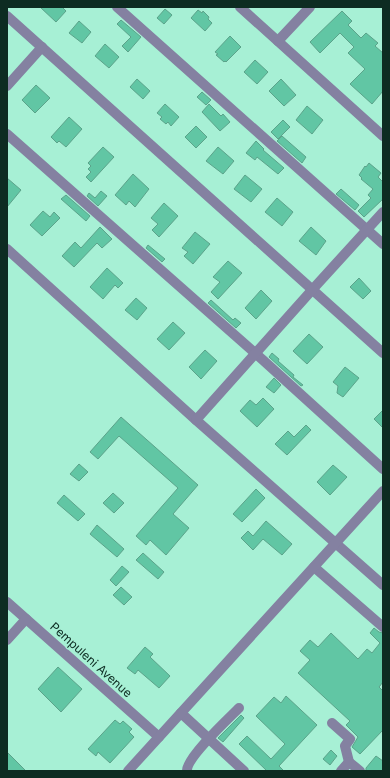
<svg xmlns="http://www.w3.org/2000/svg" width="390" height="778" font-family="Inter,sans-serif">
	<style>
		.building { fill: #61c6a4; stroke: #5ba38a }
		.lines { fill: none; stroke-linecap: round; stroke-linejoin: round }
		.minor { stroke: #8481a1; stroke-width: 10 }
		.labels { text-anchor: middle; stroke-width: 3; stroke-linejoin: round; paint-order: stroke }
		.street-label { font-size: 12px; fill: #0d2c22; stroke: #a7f0d5 }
	</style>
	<rect width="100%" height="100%" fill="#a7f0d5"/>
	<g class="building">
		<polygon points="40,7 62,7 66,11 56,22"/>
		<polygon points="165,9 172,15 164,24 157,18"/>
		<polygon points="198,10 202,13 203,11 209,17 208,19 212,23 205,31 191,18"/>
		<polygon points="342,11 352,21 348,25 361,38 366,33 378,43 375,46 383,53 383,91 372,104 350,84 365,69 348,53 354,47 340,33 320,53 310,42"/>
		<polygon points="121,20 141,37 128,52 122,46 131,37 117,24"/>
		<polygon points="79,21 91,32 82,43 69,33"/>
		<polygon points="230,36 241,47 226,62 225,61 224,62 216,55 218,54 215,52"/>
		<polygon points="105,44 119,57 109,68 95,56"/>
		<polygon points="255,60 268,72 257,84 244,72"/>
		<polygon points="137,79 150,91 143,99 130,87"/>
		<polygon points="281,79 296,95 284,106 269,91"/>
		<polygon points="36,85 50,98 35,113 22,100"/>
		<polygon points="202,92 211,100 206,105 197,97"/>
		<polygon points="165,104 179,117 171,126 168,122 166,124 160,119 162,117 157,113"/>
		<polygon points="209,104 221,116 223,114 230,122 220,131 202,112"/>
		<polygon points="307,106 323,120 312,134 296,120"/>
		<polygon points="69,117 82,129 66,147 59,141 57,143 51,137"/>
		<polygon points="283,120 290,127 278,139 271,132"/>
		<polygon points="196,126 207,137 196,148 185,137"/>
		<polygon points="282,136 306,157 302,163 277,141"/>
		<polygon points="256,141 264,149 263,150 284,168 278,174 257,157 255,160 246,153"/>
		<polygon points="103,147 114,157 91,182 86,177 91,172 88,169 91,166 88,163"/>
		<polygon points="218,147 234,161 223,174 206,161"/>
		<polygon points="369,163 381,173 378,177 383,182 383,199 364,217 358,211 371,198 368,195 373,189 361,179 362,178 359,175 365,166 366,167"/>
		<polygon points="133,174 149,189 135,207 129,201 126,205 115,195"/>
		<polygon points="245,175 262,189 251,202 234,189"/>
		<polygon points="7,178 21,190 7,207"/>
		<polygon points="341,189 359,205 355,210 336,194"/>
		<polygon points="101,191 107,196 98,206 87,196 89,193 95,198"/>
		<polygon points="66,195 90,216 86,221 61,199"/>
		<polygon points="277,198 293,212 282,226 265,212"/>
		<polygon points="164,203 178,216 159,237 152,230 158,224 151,218"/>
		<polygon points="43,211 50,217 54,212 60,218 42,236 30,225"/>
		<polygon points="100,227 112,239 102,248 97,243 74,267 62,256 75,242 81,248"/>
		<polygon points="311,227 326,241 316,255 299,241"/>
		<polygon points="195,232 210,244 193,264 184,256 188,252 182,248"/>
		<polygon points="148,245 165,259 162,262 146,248"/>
		<polygon points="228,261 242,273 218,299 211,292 220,282 213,277"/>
		<polygon points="107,268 123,283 118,288 115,285 103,299 90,287"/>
		<polygon points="359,278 371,291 363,299 350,287"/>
		<polygon points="261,290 272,301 256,319 245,308"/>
		<polygon points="136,298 147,308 137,320 125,310"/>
		<polygon points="211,300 233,320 235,318 241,323 236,328 208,303"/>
		<polygon points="173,322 185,333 169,350 157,339"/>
		<polygon points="309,334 323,347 307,364 293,351"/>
		<polygon points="205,350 217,361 201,379 189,367"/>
		<polygon points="272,353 279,359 278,361 294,375 293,377 303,385 301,386 269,357"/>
		<polygon points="345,367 359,378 343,397 337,393 338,386 333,382"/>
		<polygon points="274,378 281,385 274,393 266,387"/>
		<polygon points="263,398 274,409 257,427 240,411 250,400 256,405"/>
		<polygon points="383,410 383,428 374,419"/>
		<polygon points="121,417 198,485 173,514 189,528 166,555 150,540 146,545 136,536 178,488 119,436 98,459 90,452"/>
		<polygon points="306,425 311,430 287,455 275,444 288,431 294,437"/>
		<polygon points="79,464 88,472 79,481 70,474"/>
		<polygon points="333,465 347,477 330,495 317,482"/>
		<polygon points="256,489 265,498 242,522 233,514"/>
		<polygon points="113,493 124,503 114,513 103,503"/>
		<polygon points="64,495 85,514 78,521 57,503"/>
		<polygon points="266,521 292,544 282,555 263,539 253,550 241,538 248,531 253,536"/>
		<polygon points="97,525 124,549 117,557 90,534"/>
		<polygon points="143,553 164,572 158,579 136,560"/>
		<polygon points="122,566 129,572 116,586 110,580"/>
		<polygon points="121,587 132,597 124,605 113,595"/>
		<polygon points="374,628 379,632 383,633 383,682 379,687 383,691 383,730 360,754 352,747 358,737 346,725 350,721 298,673 310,660 300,651 310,640 318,647 331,633 358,659 367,649 372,653 380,643 370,633"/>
		<polygon points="145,647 153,654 150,657 170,676 159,688 138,670 135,674 127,668"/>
		<polygon points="58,667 82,689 61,712 38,689"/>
		<polygon points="286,696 317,725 279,766 284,771 267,771 239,744 247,736 271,759 285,744 256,716 274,697 281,703"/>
		<polygon points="241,715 244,718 223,742 218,738"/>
		<polygon points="115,720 120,724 123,721 132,729 129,732 134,737 110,763 98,752 96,756 88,749"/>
		<polygon points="331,750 337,756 330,765 323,759"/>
		<polygon points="7,752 26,771 7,771"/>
		<polygon points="376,756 383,761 383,771 366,771 366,768"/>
	</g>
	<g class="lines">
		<g class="minor">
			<polyline points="117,7 383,244"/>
			<polyline points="240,7 383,136"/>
			<polyline points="7,16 383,353"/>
			<polyline points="278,41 310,7"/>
			<polyline points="7,86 42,47"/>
			<polyline points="7,134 264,361 383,469"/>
			<polyline points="7,249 196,420 383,585"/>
			<polyline points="196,420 312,290 383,212"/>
			<polyline points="314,567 383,627"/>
			<polyline points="7,602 159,737"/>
			<polyline points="7,640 26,619"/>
			<polyline points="181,713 244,771"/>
			<polyline points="332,723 350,739 345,746 349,762"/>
			<polyline points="128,771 383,491"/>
			<path d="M187 771C186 758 228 719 239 708"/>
			<polyline points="341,771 349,762 360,771"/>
		</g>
	</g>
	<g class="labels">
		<g class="street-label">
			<text transform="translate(91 660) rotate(42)" y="4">Pempuleni Avenue</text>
		</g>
	</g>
	<rect width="390" height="778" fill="none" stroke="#0d2c22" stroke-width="16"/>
</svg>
